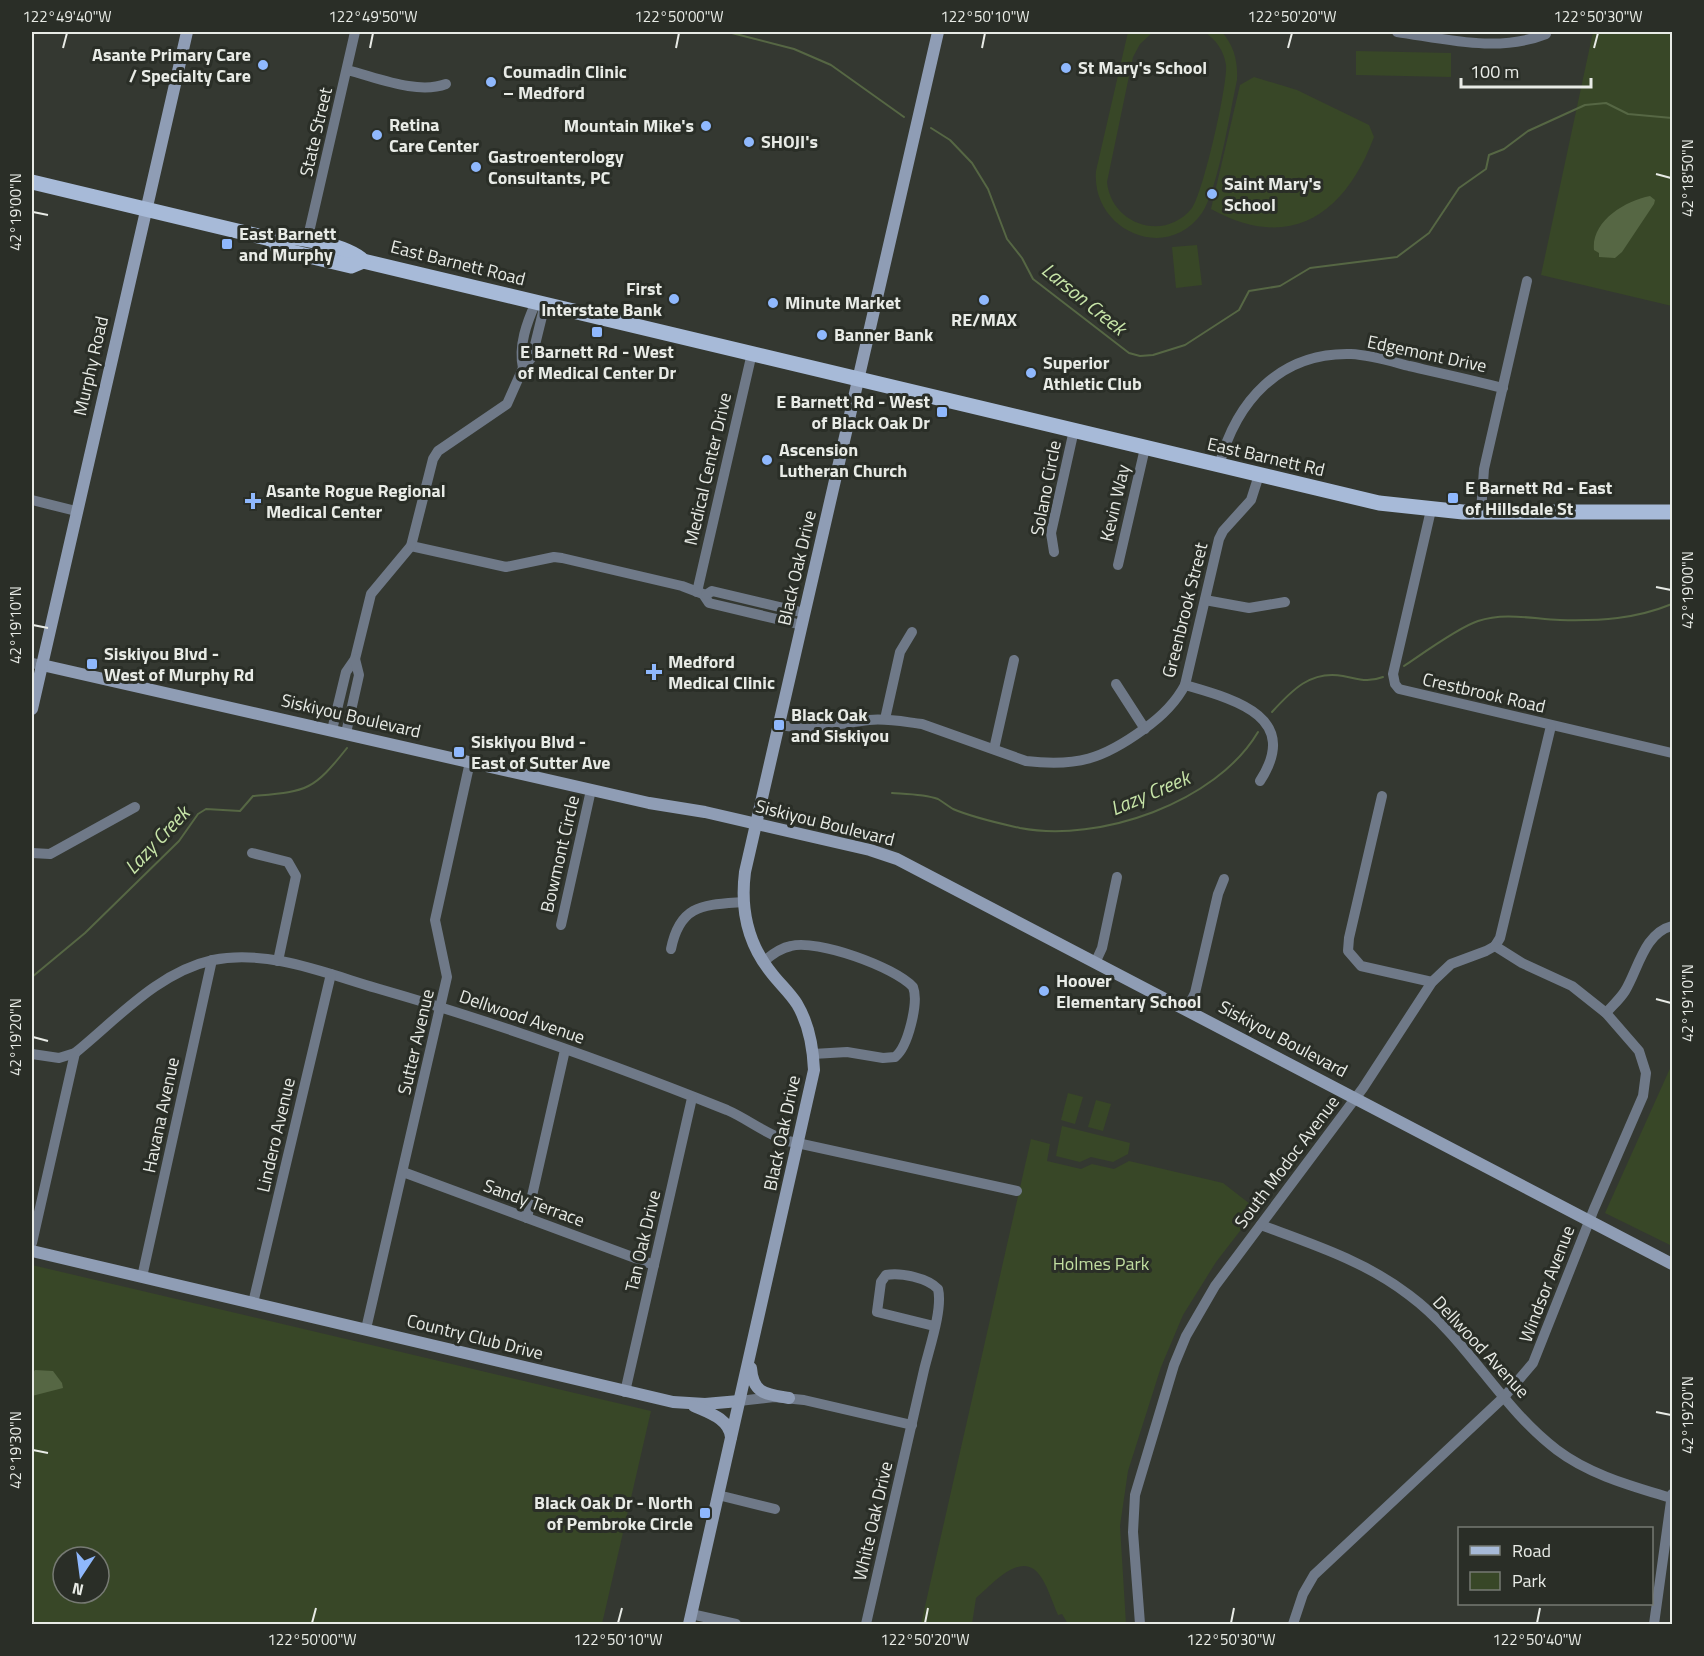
<svg xmlns="http://www.w3.org/2000/svg" width="1704" height="1656" font-family="'Titillium Web',sans-serif">
	<style>
		.green { fill: #384727; fill-rule: evenodd }
		.water { fill: #566744 }
		.lines { fill: none; stroke-linecap: round; stroke-linejoin: round }
		.stream { stroke: #566744; stroke-width: 2 }
		.street { stroke: #6f7988; stroke-width: 10 }
		.secondary { stroke: #8f9db5; stroke-width: 12 }
		.primary { stroke: #a7bad8; stroke-width: 15 }
		.ticks { fill: none; stroke: #e8ebe6; stroke-width: 2 }
		.poi-dot { fill: #8fb8fd; stroke: #2a2e27; stroke-width: 2 }
		.labels { text-anchor: middle; stroke-width: 6; stroke-linejoin: round; paint-order: stroke }
		.poi-label { font-size: 18px; font-weight: bold; fill: #e8ebe6; stroke: #2a2e27; text-anchor: start }
		.street-label { font-size: 18px; fill: #e8ebe6; stroke: #2a2e27 }
		.park-label { font-size: 18px; fill: #c0dda0; stroke: #2a2e27 }
		.water-label { font-size: 20px; font-style: italic; fill: #c7e5a8; stroke: #2a2e27 }
		.neatline { fill: none; stroke: #e8ebe6; stroke-width: 2 }
		.ticks-label { font-size: 15px; text-anchor: middle; fill: #e8ebe6 }
	</style>
	<rect width="100%" height="100%" fill="#343831"/>
	<g class="green">
		<path d="M1128 32H1153L1140 44 1133 57 1107 182C1111 224 1164 243 1192 208 1203 194 1228 84 1226 65 1224 51 1216 39 1204 32H1222C1234 46 1238 61 1237 80 1230 112 1218 189 1202 213 1166 264 1091 230 1096 171Z"/>
		<polygon points="1593,32 1672,32 1672,306 1541,275"/>
		<polygon points="1356,51 1451,53 1451,77 1356,75"/>
		<path d="M1254 77 1297 90 1369 125 1374 137C1345 214 1291 253 1211 209L1240 85Z"/>
		<polygon points="1197,245 1202,285 1176,288 1172,247"/>
		<polygon points="1672,1064 1672,1246 1605,1213"/>
		<polygon points="1068,1093 1083,1097 1075,1124 1061,1120"/>
		<polygon points="1096,1100 1111,1104 1103,1131 1088,1127"/>
		<polygon points="1062,1126 1130,1143 1128,1154 1113,1162 1091,1157 1080,1162 1056,1156"/>
		<path d="M1031 1139 1050 1144 1047 1161 1081 1169 1092 1164 1114 1169 1129 1161 1223 1183 1259 1211 1250 1218 1216 1262 1183 1315 1161 1367 1128 1471 1120 1526 1126 1624H1068L1062 1614 1058 1615C1052 1602 1047 1583 1038 1573 1019 1551 990 1587 976 1598L972 1624H921Z"/>
		<path d="M32 1265 651 1411 602 1624H32ZM63 1557H99V1593H63Z"/>
	</g>
	<g class="water">
		<path d="M1650 196 1655 200 1654 204 1622 252 1615 258 1599 257V253L1594 250C1591 222 1624 201 1650 196Z"/>
		<polygon points="35,1370 53,1371 62,1383 63,1388 32,1396 32,1374"/>
	</g>
	<g class="lines">
		<g class="stream">
			<polyline points="728,32 794,49 831,65 904,117"/>
			<polyline points="931,128 950,140 972,163 988,189 1007,239 1022,258 1033,279 1129,353 1140,356 1153,355 1185,345 1239,310 1249,291 1280,286 1310,268 1397,257 1429,233 1459,188 1486,169 1489,155 1504,149 1528,131 1585,105 1606,103 1628,114 1672,118"/>
			<path d="M1404 666C1422 654 1459 627 1478 621 1505 612 1533 619 1560 620 1601 621 1635 619 1672 604"/>
			<path d="M1272 712C1292 690 1311 670 1343 676 1359 679 1367 683 1383 677"/>
			<path d="M892 793C907 794 924 794 938 799 943 802 948 806 953 809 974 818 998 823 1020 828 1099 843 1216 803 1258 732"/>
			<path d="M32 977 85 933 179 841 198 814 206 809 240 811 253 796C307 791 312 792 347 748"/>
		</g>
		<g class="street">
			<path d="M1397 32C1446 39 1498 53 1546 34"/>
			<path d="M347 70C376 77 417 95 446 84"/>
			<polyline points="307,241 355,32"/>
			<path d="M523 368C518 346 527 322 536 302"/>
			<path d="M1219 466C1236 401 1280 352 1351 354 1371 355 1390 361 1409 366 1440 373 1472 380 1503 388"/>
			<polyline points="32,500 76,511"/>
			<polyline points="1431,510 1393,674 1395,684 1399,689 1672,753"/>
			<polyline points="1481,512 1484,469 1527,281"/>
			<polyline points="411,546 506,567 554,557 562,558 682,586 703,594 709,603 802,625"/>
			<polyline points="1054,552 1051,533 1074,430"/>
			<polyline points="1118,565 1145,448"/>
			<polyline points="697,592 752,353"/>
			<polyline points="706,595 712,591 805,613"/>
			<polyline points="1205,600 1249,608 1285,602"/>
			<polyline points="32,663 42,665"/>
			<polyline points="1116,684 1145,729"/>
			<path d="M1185 685C1233 699 1302 716 1260 781"/>
			<polyline points="885,719 900,652 912,632"/>
			<path d="M779 725C814 731 836 724 869 720 887 718 905 722 922 724L1026 761C1077 767 1103 759 1144 729 1161 717 1175 704 1185 685L1219 539 1223 531 1251 500 1259 475"/>
			<polyline points="332,730 346,672 355,659 371,594 411,546 433,459 438,451 507,404 523,368 532,357 545,304"/>
			<polyline points="346,733 359,675 355,659"/>
			<polyline points="994,749 1014,660"/>
			<polyline points="1382,796 1349,938 1348,951 1361,966 1432,982"/>
			<polyline points="32,853 50,854 135,807"/>
			<polyline points="252,853 288,862 296,876 278,961"/>
			<polyline points="561,925 591,790"/>
			<path d="M671 949C680 904 703 905 743 902"/>
			<polyline points="1096,961 1102,948 1117,877"/>
			<path d="M763 962C771 955 780 948 791 946 817 939 895 967 913 987 919 1002 908 1047 895 1057L883 1058 847 1052 813 1054"/>
			<polyline points="1187,1009 1195,993 1218,894 1224,879"/>
			<path d="M1606 1013C1612 1006 1620 999 1625 991 1638 970 1644 933 1672 926"/>
			<path d="M32 1054 59 1058 75 1053C117 1019 158 972 213 960 267 949 325 973 376 988 495 1022 612 1064 727 1110 748 1119 765 1134 788 1141L1017 1191"/>
			<polyline points="403,1172 654,1265"/>
			<polyline points="527,1218 565,1050"/>
			<path d="M1261 1225C1312 1244 1365 1261 1409 1295 1467 1338 1500 1407 1557 1450 1590 1475 1632 1486 1671 1498"/>
			<polyline points="32,1243 75,1053"/>
			<polyline points="142,1277 212,960"/>
			<polyline points="253,1303 331,974"/>
			<polyline points="366,1329 447,977 435,920 470,762"/>
			<polyline points="625,1392 692,1098"/>
			<polyline points="739,1401 774,1397 804,1400 912,1425"/>
			<polyline points="718,1495 775,1509"/>
			<polyline points="691,1614 736,1624"/>
			<path d="M866 1624C886 1540 905 1455 924 1370 929 1349 943 1309 938 1289 928 1278 900 1272 886 1275L881 1282 877 1312 934 1326"/>
			<polyline points="1140,1624 1133,1532 1135,1495 1174,1365 1186,1336 1215,1286 1363,1088 1432,982 1451,964 1486,951 1495,946 1500,938 1551,726"/>
			<polyline points="1293,1624 1303,1594 1314,1575 1504,1397 1533,1363 1594,1209 1643,1096 1646,1073 1639,1051 1606,1013 1572,986 1522,963 1495,946"/>
			<polyline points="1654,1624 1672,1494"/>
		</g>
		<g class="secondary">
			<polyline points="42,665 649,803 705,812 870,850 897,859 1672,1264"/>
			<polyline points="32,709 187,32"/>
			<polyline points="32,1251 673,1402 705,1404 739,1401"/>
			<path d="M751 1368C753 1394 766 1394 789 1398"/>
			<path d="M694 1406C710 1413 729 1419 731 1437"/>
			<path d="M689 1624 814 1070C813 1047 809 1024 797 1004 790 993 781 985 773 975 748 945 740 911 745 872L938 32"/>
		</g>
		<g class="primary">
			<path d="M32 182 271 239C290 232 349 247 363 261L1379 503 1463 512H1672"/>
			<polyline points="271,239 279,249 351,266 363,261"/>
		</g>
	</g>
	<path class="ticks" d="M63 48 67 33M370 48 373 33M676 48 679 33M982 48 985 33M1288 48 1292 33M1594 48 1598 33M1656 174 1671 178M33 212 48 215M1656 587 1671 590M33 625 48 628M1656 999 1671 1003M33 1037 48 1041M1656 1412 1671 1415M33 1450 48 1453M312 1623 316 1608M618 1623 622 1608M925 1623 928 1608M1231 1623 1234 1608M1537 1623 1540 1608"/>
	<g class="poi-dot">
		<circle cx="263" cy="65" r="6"/>
		<circle cx="1066" cy="68" r="6"/>
		<circle cx="491" cy="82" r="6"/>
		<circle cx="706" cy="126" r="6"/>
		<circle cx="377" cy="135" r="6"/>
		<circle cx="749" cy="142" r="6"/>
		<circle cx="476" cy="167" r="6"/>
		<circle cx="1212" cy="194" r="6"/>
		<rect x="221" y="238" width="12" height="12" rx="3"/>
		<circle cx="674" cy="299" r="6"/>
		<circle cx="984" cy="300" r="6"/>
		<circle cx="773" cy="303" r="6"/>
		<rect x="591" y="326" width="12" height="12" rx="3"/>
		<circle cx="822" cy="335" r="6"/>
		<circle cx="1031" cy="373" r="6"/>
		<rect x="936" y="406" width="12" height="12" rx="3"/>
		<circle cx="767" cy="460" r="6"/>
		<rect x="1447" y="492" width="12" height="12" rx="3"/>
		<path d="M250 492h6v6h6v6h-6v6h-6v-6h-6v-6h6z"/>
		<rect x="86" y="658" width="12" height="12" rx="3"/>
		<path d="M651 663h6v6h6v6h-6v6h-6v-6h-6v-6h6z"/>
		<rect x="773" y="719" width="12" height="12" rx="3"/>
		<rect x="453" y="746" width="12" height="12" rx="3"/>
		<circle cx="1044" cy="991" r="6"/>
		<rect x="699" y="1507" width="12" height="12" rx="3"/>
	</g>
	<g class="labels">
		<g class="poi-label">
			<text x="251" y="61" text-anchor="end">Asante Primary Care<tspan x="251" dy="21">/ Specialty Care</tspan></text>
			<text x="1078" y="74">St Mary's School</text>
			<text x="503" y="78">Coumadin Clinic<tspan x="503" dy="21">– Medford</tspan></text>
			<text x="389" y="131">Retina<tspan x="389" dy="21">Care Center</tspan></text>
			<text x="694" y="132" text-anchor="end">Mountain Mike's</text>
			<text x="761" y="148">SHOJI's</text>
			<text x="488" y="163">Gastroenterology<tspan x="488" dy="21">Consultants, PC</tspan></text>
			<text x="1224" y="190">Saint Mary's<tspan x="1224" dy="21">School</tspan></text>
			<text x="239" y="240">East Barnett<tspan x="239" dy="21">and Murphy</tspan></text>
			<text x="662" y="295" text-anchor="end">First<tspan x="662" dy="21">Interstate Bank</tspan></text>
			<text x="785" y="309">Minute Market</text>
			<text x="984" y="326" text-anchor="middle">RE/MAX</text>
			<text x="834" y="341">Banner Bank</text>
			<text x="597" y="358" text-anchor="middle">E Barnett Rd - West<tspan x="597" dy="21">of Medical Center Dr</tspan></text>
			<text x="1043" y="369">Superior<tspan x="1043" dy="21">Athletic Club</tspan></text>
			<text x="930" y="408" text-anchor="end">E Barnett Rd - West<tspan x="930" dy="21">of Black Oak Dr</tspan></text>
			<text x="779" y="456">Ascension<tspan x="779" dy="21">Lutheran Church</tspan></text>
			<text x="1465" y="494">E Barnett Rd - East<tspan x="1465" dy="21">of Hillsdale St</tspan></text>
			<text x="266" y="497">Asante Rogue Regional<tspan x="266" dy="21">Medical Center</tspan></text>
			<text x="104" y="660">Siskiyou Blvd -<tspan x="104" dy="21">West of Murphy Rd</tspan></text>
			<text x="668" y="668">Medford<tspan x="668" dy="21">Medical Clinic</tspan></text>
			<text x="791" y="721">Black Oak<tspan x="791" dy="21">and Siskiyou</tspan></text>
			<text x="471" y="748">Siskiyou Blvd -<tspan x="471" dy="21">East of Sutter Ave</tspan></text>
			<text x="1056" y="987">Hoover<tspan x="1056" dy="21">Elementary School</tspan></text>
			<text x="693" y="1509" text-anchor="end">Black Oak Dr - North<tspan x="693" dy="21">of Pembroke Circle</tspan></text>
		</g>
		<g class="street-label">
			<text transform="translate(316 132) rotate(-77)" y="6">State Street</text>
			<text transform="translate(458 263) rotate(14)" y="6">East Barnett Road</text>
			<text transform="translate(1427 354) rotate(12)" y="6">Edgemont Drive</text>
			<text transform="translate(91 366) rotate(-77)" y="6">Murphy Road</text>
			<text transform="translate(1266 457) rotate(13)" y="6">East Barnett Rd</text>
			<text transform="translate(708 469) rotate(-77)" y="6">Medical Center Drive</text>
			<text transform="translate(1046 488) rotate(-79)" y="6">Solano Circle</text>
			<text transform="translate(1115 503) rotate(-77)" y="6">Kevin Way</text>
			<text transform="translate(797 568) rotate(-77)" y="6">Black Oak Drive</text>
			<text transform="translate(1185 610) rotate(-76)" y="6">Greenbrook Street</text>
			<text transform="translate(1484 693) rotate(13)" y="6">Crestbrook Road</text>
			<text transform="translate(351 716) rotate(13)" y="6">Siskiyou Boulevard</text>
			<text transform="translate(825 823) rotate(14)" y="6">Siskiyou Boulevard</text>
			<text transform="translate(560 854) rotate(-77)" y="6">Bowmont Circle</text>
			<text transform="translate(522 1017) rotate(19)" y="6">Dellwood Avenue</text>
			<text transform="translate(1283 1039) rotate(28)" y="6">Siskiyou Boulevard</text>
			<text transform="translate(416 1042) rotate(-77)" y="6">Sutter Avenue</text>
			<text transform="translate(161 1115) rotate(-78)" y="6">Havana Avenue</text>
			<text transform="translate(782 1133) rotate(-78)" y="6">Black Oak Drive</text>
			<text transform="translate(276 1135) rotate(-77)" y="6">Lindero Avenue</text>
			<text transform="translate(1287 1162) rotate(-53)" y="6">South Modoc Avenue</text>
			<text transform="translate(534 1203) rotate(20)" y="6">Sandy Terrace</text>
			<text transform="translate(643 1241) rotate(-77)" y="6">Tan Oak Drive</text>
			<text transform="translate(1547 1284) rotate(-69)" y="6">Windsor Avenue</text>
			<text transform="translate(475 1337) rotate(14)" y="6">Country Club Drive</text>
			<text transform="translate(1481 1347) rotate(47)" y="6">Dellwood Avenue</text>
			<text transform="translate(873 1521) rotate(-77)" y="6">White Oak Drive</text>
		</g>
		<g class="park-label">
			<text x="1101" y="1270">Holmes Park</text>
		</g>
		<g class="water-label">
			<text transform="translate(1084 299) rotate(39)" y="7">Larson Creek</text>
			<text transform="translate(1150 793) rotate(-23)" y="7">Lazy Creek</text>
			<text transform="translate(157 840) rotate(-47)" y="7">Lazy Creek</text>
		</g>
	</g>
	<rect width="1704" height="1656" fill="none" stroke="#2a2e27" stroke-width="66"/>
	<rect x="1458" y="1527" width="195" height="78" fill="#2a2e27" stroke="#767a73" stroke-width="1.5"/>
	<rect x="1470" y="1546" width="30" height="9" fill="#a7bad8" stroke="#767a73" stroke-width="1.5"/>
	<text x="1512" y="1557" font-size="18" fill="#e8ebe6">Road</text>
	<rect x="1470" y="1572" width="30" height="18" fill="#384727" stroke="#767a73" stroke-width="1.5"/>
	<text x="1512" y="1587" font-size="18" fill="#e8ebe6">Park</text>
	<g transform="translate(81 1575) rotate(193)"><circle r="28" fill="#2a2e27" stroke="#767a73" stroke-width="1.5"/>
	<path d="M0-4.5L10 22L0 15L-10 22Z" fill="#8fb8fd"/>
	<text y="-9" font-size="16" font-weight="bold" text-anchor="middle" fill="#e8ebe6">N</text>
	</g>
	<path d="M1461 78v9h130v-9" fill="none" stroke="#e8ebe6" stroke-width="3"/>
	<text x="1470" y="78" font-size="18" fill="#e8ebe6" stroke="#2a2e27" stroke-width="4.5" paint-order="stroke">100 m</text>
	<rect x="33" y="33" width="1638" height="1590" class="neatline"/>
	<g class="ticks-label">
		<text x="67" y="22">122°49'40"W</text>
		<text x="373" y="22">122°49'50"W</text>
		<text x="679" y="22">122°50'00"W</text>
		<text x="985" y="22">122°50'10"W</text>
		<text x="1292" y="22">122°50'20"W</text>
		<text x="1598" y="22">122°50'30"W</text>
		<text transform="translate(1688 178) rotate(-90)" y="5">42°18'50"N</text>
		<text transform="translate(16 212) rotate(-90)" y="5">42°19'00"N</text>
		<text transform="translate(1688 590) rotate(-90)" y="5">42°19'00"N</text>
		<text transform="translate(16 625) rotate(-90)" y="5">42°19'10"N</text>
		<text transform="translate(1688 1003) rotate(-90)" y="5">42°19'10"N</text>
		<text transform="translate(16 1037) rotate(-90)" y="5">42°19'20"N</text>
		<text transform="translate(1688 1415) rotate(-90)" y="5">42°19'20"N</text>
		<text transform="translate(16 1450) rotate(-90)" y="5">42°19'30"N</text>
		<text x="312" y="1645">122°50'00"W</text>
		<text x="618" y="1645">122°50'10"W</text>
		<text x="925" y="1645">122°50'20"W</text>
		<text x="1231" y="1645">122°50'30"W</text>
		<text x="1537" y="1645">122°50'40"W</text>
	</g>
</svg>
